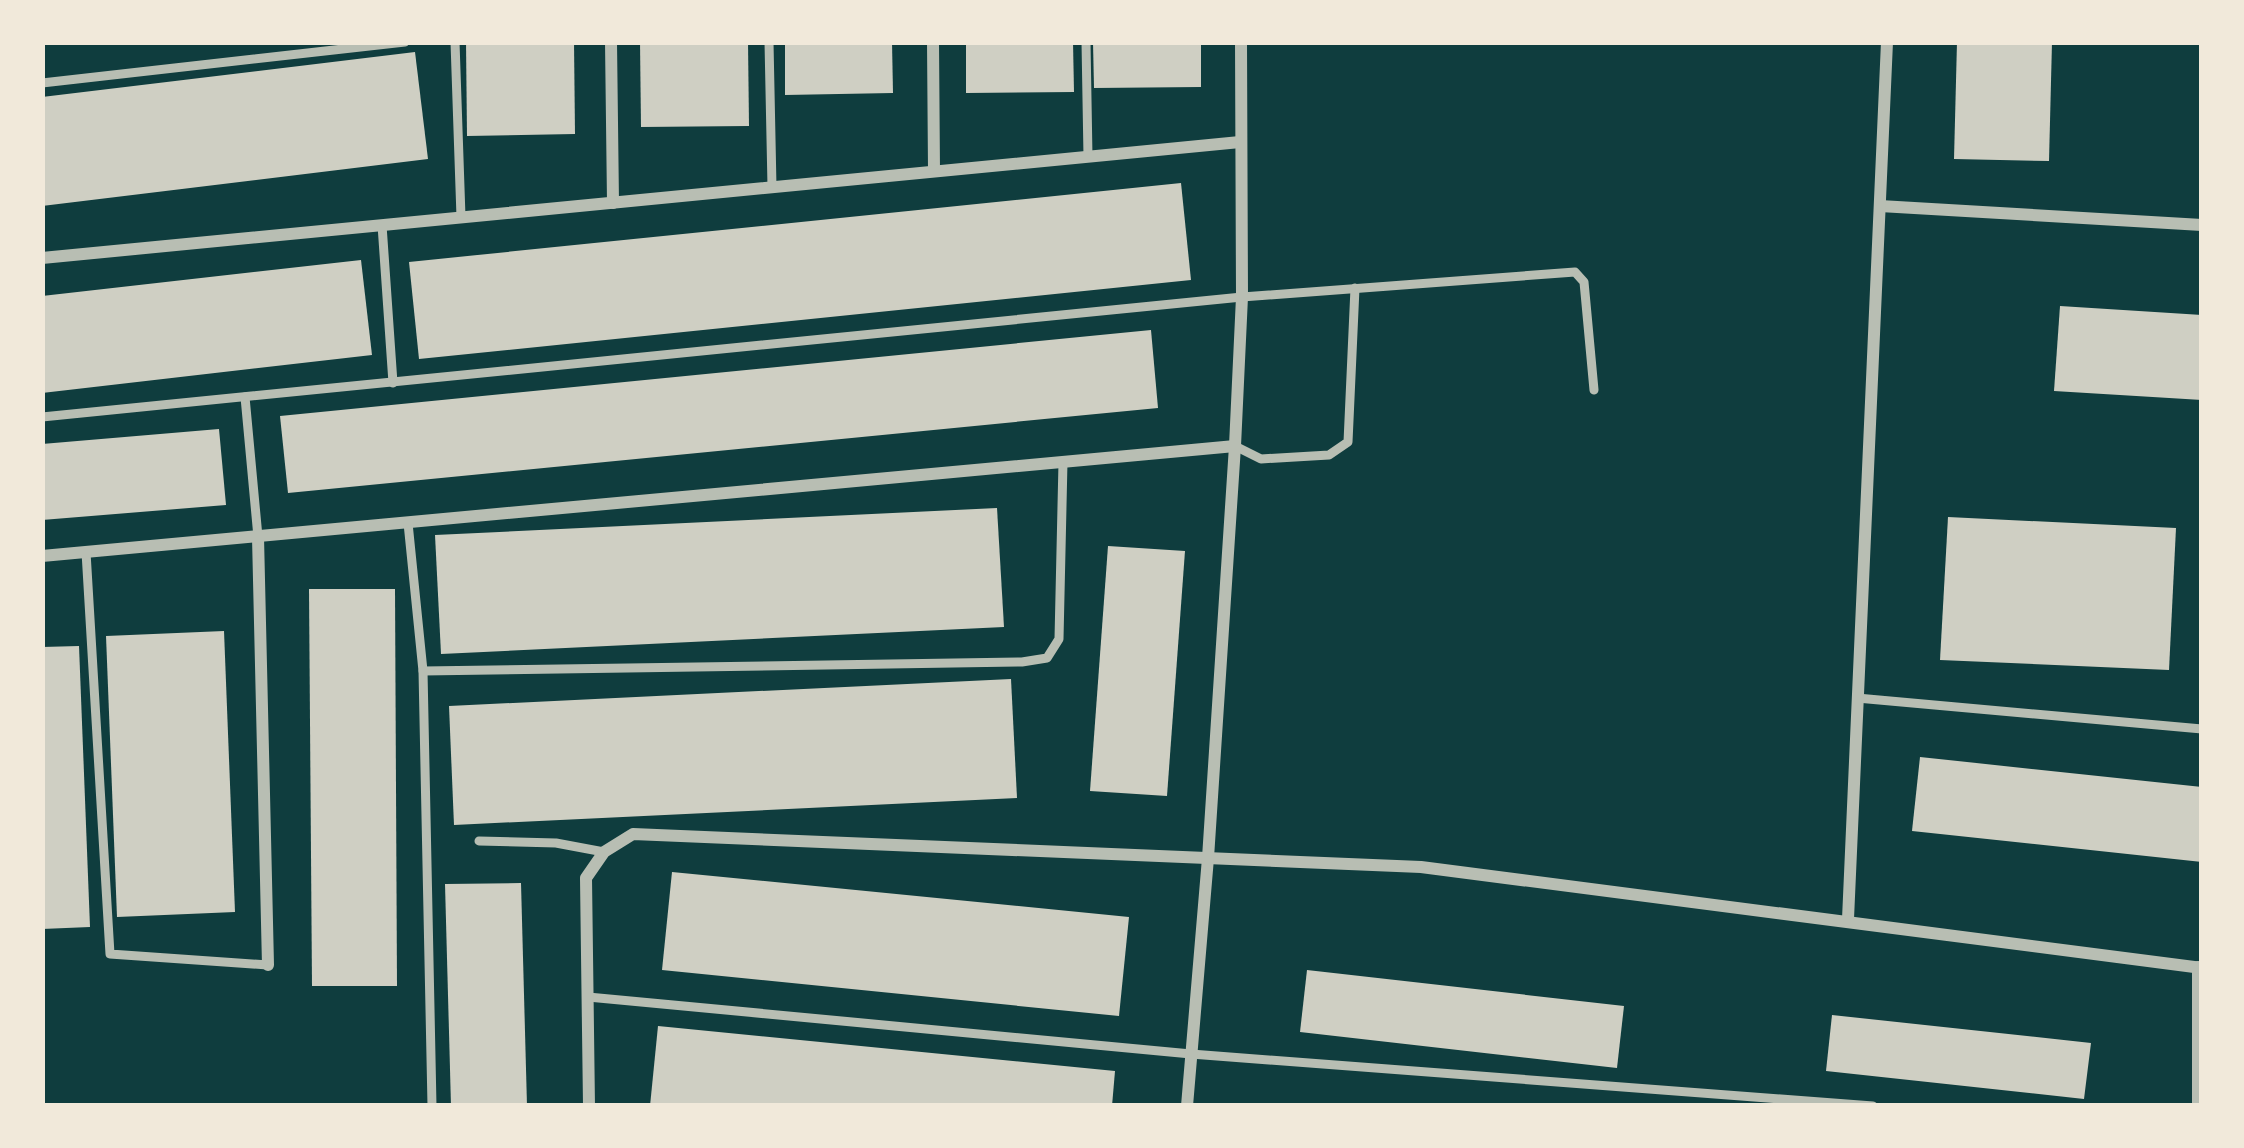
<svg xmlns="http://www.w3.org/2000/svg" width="2244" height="1148" font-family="Figtree,sans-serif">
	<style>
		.building { fill: #cfcfc3 }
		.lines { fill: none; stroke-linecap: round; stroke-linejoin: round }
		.service { stroke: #b8beb3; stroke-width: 9 }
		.minor { stroke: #b8beb3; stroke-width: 12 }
	</style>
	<rect width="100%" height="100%" fill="#0f3d3e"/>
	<g class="building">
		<polygon points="466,42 574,42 575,134 467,136"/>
		<polygon points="640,42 748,42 749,126 641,127"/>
		<polygon points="785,42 892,42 893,93 785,95"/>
		<polygon points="966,42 1073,42 1074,92 966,93"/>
		<polygon points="1093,42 1201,42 1201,87 1094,88"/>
		<polygon points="1957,42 2052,42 2049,161 1954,159"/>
		<polygon points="415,52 428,159 42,206 42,97"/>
		<polygon points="1181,183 1191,280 419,359 409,262"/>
		<polygon points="361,260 372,355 42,393 42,296"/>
		<polygon points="2060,306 2202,315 2202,400 2054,391"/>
		<polygon points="1151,330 1158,408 288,493 280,416"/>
		<polygon points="219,429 226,505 42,520 42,444"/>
		<polygon points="997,508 1004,627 441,654 435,535"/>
		<polygon points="1948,517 2176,528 2169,670 1940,660"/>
		<polygon points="1108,546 1185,551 1167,796 1090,791"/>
		<polygon points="309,589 395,589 397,986 312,986"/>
		<polygon points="224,631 235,912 117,917 106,636"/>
		<polygon points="79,646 90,927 42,929 42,647"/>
		<polygon points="1011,679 1017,798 454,825 449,706"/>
		<polygon points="1920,757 2202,787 2202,862 1912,831"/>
		<polygon points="672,872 1129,917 1119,1016 662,970"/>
		<polygon points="521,883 527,1106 451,1106 445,884"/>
		<polygon points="1307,970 1624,1006 1617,1068 1300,1032"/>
		<polygon points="1832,1015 2091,1043 2084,1099 1826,1071"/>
		<polygon points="658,1026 1115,1071 1112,1106 650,1106"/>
	</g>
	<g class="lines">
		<g class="service">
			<polyline points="455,42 461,217"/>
			<polyline points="769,42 772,187"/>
			<polyline points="1086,42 1088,157"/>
			<polyline points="42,83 405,42"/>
			<polyline points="382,225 393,383"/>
			<polyline points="245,397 258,537"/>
			<polyline points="42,417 1242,297 1575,272 1584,282 1594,390"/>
			<polyline points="1235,446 1261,459 1329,455 1348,442 1355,288"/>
			<polyline points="408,523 423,671 432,1106"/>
			<polyline points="86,552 110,954 268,965"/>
			<polyline points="423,671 1022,662 1047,658 1059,639 1063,462"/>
			<polyline points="1857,698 2202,729"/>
			<polyline points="479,841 556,843 604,852"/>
			<polyline points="588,997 1191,1054 1873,1106"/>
		</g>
		<g class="minor">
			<polyline points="611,42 613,203"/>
			<polyline points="933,42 934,171"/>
			<polyline points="1880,206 2202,225"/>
			<polyline points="42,258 1240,142"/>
			<polyline points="258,537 268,965"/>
			<polyline points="42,556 1235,446"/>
			<polyline points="1848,919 1887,42"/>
			<polyline points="2198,967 2198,1106"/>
			<polyline points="589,1106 586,878 604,852 633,834 1421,867 2202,968"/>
			<polyline points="1187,1106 1208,858 1235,446 1242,297 1241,42"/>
		</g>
	</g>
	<rect width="2244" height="1148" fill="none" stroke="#f1e9da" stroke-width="90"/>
</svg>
